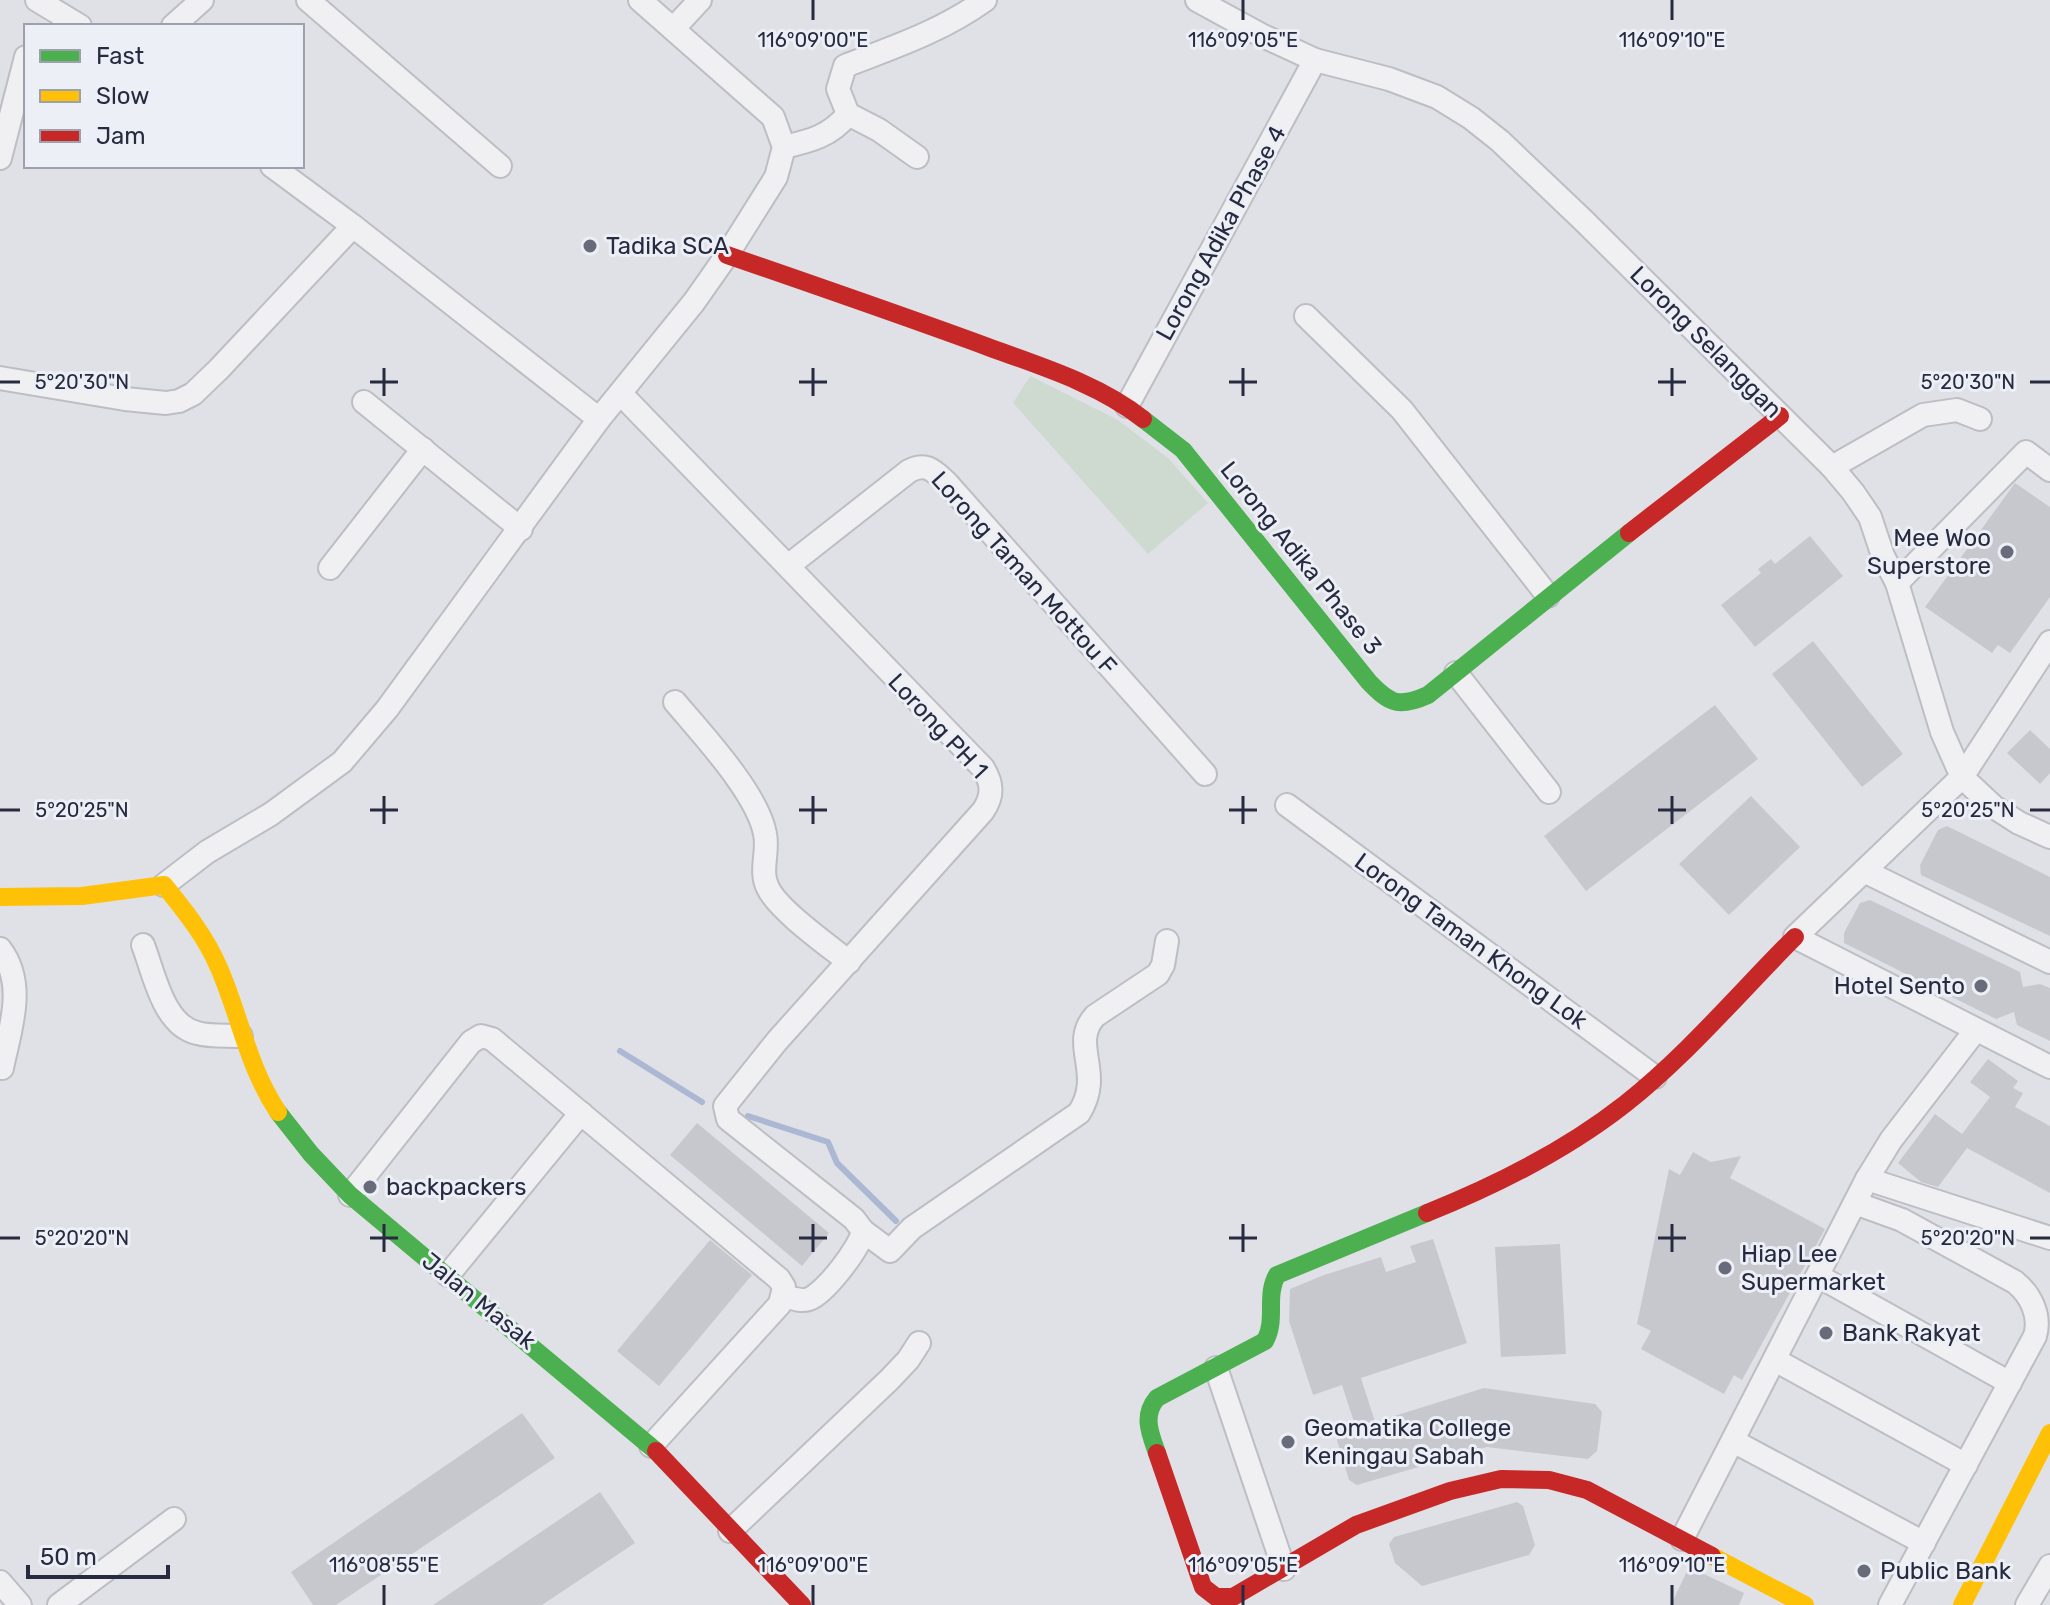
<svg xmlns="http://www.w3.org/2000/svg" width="2050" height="1605" font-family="Rubik,sans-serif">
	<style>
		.park { fill: #ced9d0 }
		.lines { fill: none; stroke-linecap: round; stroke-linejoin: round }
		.stream { stroke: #acb8d3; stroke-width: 6 }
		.building { fill: #c7c8ce }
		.street-casing { stroke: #bdbec4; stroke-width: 26 }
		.street { stroke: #f0f0f2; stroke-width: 22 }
		.fast { stroke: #4caf50; stroke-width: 18 }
		.slow { stroke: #ffc107; stroke-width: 18 }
		.jam { stroke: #c62828; stroke-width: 18 }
		.ticks { fill: none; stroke: #262b40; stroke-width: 3 }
		.poi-dot { fill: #676b7a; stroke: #edeff6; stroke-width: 3 }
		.labels { text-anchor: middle; stroke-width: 6; stroke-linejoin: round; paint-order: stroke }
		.street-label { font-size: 24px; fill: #262b40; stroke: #edeff6 }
		.poi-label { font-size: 24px; fill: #262b40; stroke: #edeff6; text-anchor: start }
		.ticks-label { font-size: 20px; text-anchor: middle; fill: #262b40; stroke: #edeff6; stroke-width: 6; stroke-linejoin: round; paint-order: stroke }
	</style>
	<rect width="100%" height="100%" fill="#e0e1e6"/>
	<polygon class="park" points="1030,376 1118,420 1168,458 1208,503 1148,554 1013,403"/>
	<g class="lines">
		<g class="stream">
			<polyline points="620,1051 702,1102"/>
			<polyline points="748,1116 828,1142 837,1163 896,1221"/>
		</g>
	</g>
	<g class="building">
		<polygon points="2015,483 2050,507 2050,597 2010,653 1998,645 1992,653 1925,607"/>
		<polygon points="1810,536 1843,576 1755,647 1721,605 1761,573 1758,569 1771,559 1775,564"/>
		<polygon points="1813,641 1903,754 1862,787 1772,674"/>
		<polygon points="1715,705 1758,759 1586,891 1544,836"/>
		<polygon points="2030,730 2050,749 2050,773 2040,784 2007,753"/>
		<polygon points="1751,796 1800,847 1729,915 1679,864"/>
		<polygon points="1947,826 2050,877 2050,936 1921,875 1920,865 1938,830"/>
		<polygon points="1870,900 2020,972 2023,987 2040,984 2050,988 2050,1041 2017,1025 2014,1012 1996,1019 1844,943 1844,933 1860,903"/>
		<polygon points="1988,1059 2018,1081 2013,1088 2023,1093 2015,1107 2050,1126 2050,1193 1967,1148 1938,1187 1921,1182 1898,1163 1935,1114 1962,1134 1990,1097 1970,1082"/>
		<polygon points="697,1123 829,1233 802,1266 670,1155"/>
		<polygon points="1693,1152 1711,1162 1741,1156 1730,1178 1825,1229 1742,1380 1734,1375 1724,1394 1641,1349 1651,1331 1637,1324 1669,1169 1680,1175"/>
		<polygon points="1433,1239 1467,1343 1361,1378 1375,1422 1484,1388 1595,1404 1602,1412 1597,1451 1588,1459 1487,1447 1357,1485 1349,1480 1337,1440 1341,1432 1356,1428 1342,1385 1313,1395 1289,1321 1290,1289 1324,1275 1381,1257 1386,1272 1416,1262 1410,1246"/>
		<polygon points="710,1240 752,1275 659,1386 617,1351"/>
		<polygon points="1560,1244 1566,1354 1501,1357 1495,1247"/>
		<polygon points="522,1413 555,1458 336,1605 313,1605 291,1572"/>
		<polygon points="600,1492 635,1543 542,1605 433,1605"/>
		<polygon points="1517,1502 1523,1506 1535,1545 1529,1555 1422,1586 1395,1563 1389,1544 1394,1537"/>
		<polygon points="1689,1567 1744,1593 1739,1605 1671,1605"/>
	</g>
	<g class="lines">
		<defs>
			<g id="street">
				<polyline points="37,0 80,26"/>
				<polyline points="308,0 500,166"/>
				<polyline points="1197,0 1261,35 1315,60 1389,79 1437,97 1471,118 1500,141 1583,220 1832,467 1853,492 1870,517 1883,556 1897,583 1942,732 1962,777 1994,807 2019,823 2050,837"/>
				<polyline points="173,26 202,0"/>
				<polyline points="673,29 700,0"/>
				<path d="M784 147C810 141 831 136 848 114"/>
				<path d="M917 157 879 130 848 114 838 89 845 66C894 47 942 31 985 0"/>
				<polyline points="0,158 26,57"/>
				<polyline points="1306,316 1402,410 1548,596"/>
				<polyline points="0,378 125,399 166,403 179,401 193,394 219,369 353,226"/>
				<path d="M621 394 983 768C993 784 993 796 983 811L777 1041 725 1106 728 1119 854 1219 863 1231C860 1248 825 1293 809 1299 801 1302 792 1298 784 1296"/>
				<polyline points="364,402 521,529"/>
				<polyline points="1127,406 1315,60"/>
				<polyline points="599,419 694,302 727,255 776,177 784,147 773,117 640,0"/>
				<polyline points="1832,467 1923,415 1957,410 1980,419"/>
				<path d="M788 566 909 471C926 462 933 470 946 482L1205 774"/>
				<polyline points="330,568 423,449"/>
				<polyline points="1897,583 2026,452 2050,470"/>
				<polyline points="2050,642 1962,777 1795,937 2050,1067"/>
				<polyline points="1456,673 1549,792"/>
				<path d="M675 702C702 734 758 794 765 834 769 852 759 871 768 888 778 910 829 946 849 962"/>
				<polyline points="1287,805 1655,1077"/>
				<polyline points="1864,871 2050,962"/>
				<polyline points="164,885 207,852 271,814 342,762 387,709 599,419 353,226 272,166"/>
				<path d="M143 945C154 973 163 1025 197 1033 211 1037 227 1035 241 1036"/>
				<path d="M0 949C27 984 10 1029 2 1068"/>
				<polyline points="1867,1179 2050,1238"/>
				<polyline points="350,1195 471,1042 481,1036 492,1039 779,1279 784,1287 780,1304 651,1446"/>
				<path d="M1855 1203 1902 1220 2015 1282C2031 1295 2041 1316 2035 1336L1890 1605"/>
				<path d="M863 1231 890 1251 912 1228 1079 1113C1105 1072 1069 1045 1095 1016L1158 974 1163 965 1167 941"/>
				<polyline points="448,1275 581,1113"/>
				<polyline points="1818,1276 2010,1383"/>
				<polyline points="1775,1360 1966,1465"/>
				<polyline points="1216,1368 1284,1569"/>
				<polyline points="1733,1441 1924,1543"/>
				<polyline points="730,1531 889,1380 908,1360 919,1343"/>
				<polyline points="1682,1539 1867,1179 1891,1140 1975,1031"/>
				<polyline points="0,1582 20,1605"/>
				<polyline points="59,1605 174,1519"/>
				<polyline points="2027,1605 2050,1566"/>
			</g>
		</defs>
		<use href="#street" class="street-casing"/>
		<use href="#street" class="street"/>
		<g class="fast">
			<path d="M1143 419 1183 450 1369 682C1390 704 1399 708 1428 695L1629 533"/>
			<polyline points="278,1112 311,1154 350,1195 656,1451"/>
			<path d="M1157 1453C1150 1433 1142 1416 1157 1398L1265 1341C1277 1320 1265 1296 1277 1275L1427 1213"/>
		</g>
		<g class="slow">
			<path d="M0 897 82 896 164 885C185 911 206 937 219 968 240 1016 248 1067 278 1112"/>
			<polyline points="1712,1556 1805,1605"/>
			<polyline points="1962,1605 2050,1433"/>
		</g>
		<g class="jam">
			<path d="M727 255C814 285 901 315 988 347 1040 366 1099 384 1143 419"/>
			<polyline points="1629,533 1780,416"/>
			<path d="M1427 1213C1497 1185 1565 1151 1625 1104 1687 1055 1739 993 1795 937"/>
			<polyline points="656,1451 802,1605"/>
			<polyline points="1157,1453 1203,1587 1216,1597 1233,1597 1356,1525 1450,1491 1501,1479 1549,1480 1587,1490 1712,1556"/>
		</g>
	</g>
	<path class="ticks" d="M813 0V20M1243 0V20M1672 0V20M384 368V396M813 368V396M1243 368V396M1672 368V396M0 382H20M370 382H398M799 382H827M1229 382H1257M1658 382H1686M2030 382H2050M384 796V824M813 796V824M1243 796V824M1672 796V824M0 810H20M370 810H398M799 810H827M1229 810H1257M1658 810H1686M2030 810H2050M384 1224V1252M813 1224V1252M1243 1224V1252M1672 1224V1252M0 1238H20M370 1238H398M799 1238H827M1229 1238H1257M1658 1238H1686M2030 1238H2050M384 1585V1605M813 1585V1605M1243 1585V1605M1672 1585V1605"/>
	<g class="poi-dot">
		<circle cx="590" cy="246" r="8"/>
		<circle cx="2007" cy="552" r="8"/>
		<circle cx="1981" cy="986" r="8"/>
		<circle cx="370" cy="1187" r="8"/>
		<circle cx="1725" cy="1268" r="8"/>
		<circle cx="1826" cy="1333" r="8"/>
		<circle cx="1288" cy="1442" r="8"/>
		<circle cx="1864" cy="1571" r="8"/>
	</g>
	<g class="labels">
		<g class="street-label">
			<text transform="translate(1221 233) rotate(-61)" y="8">Lorong Adika Phase 4</text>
			<text transform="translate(1706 342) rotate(45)" y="8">Lorong Selanggan</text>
			<text transform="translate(1301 558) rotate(51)" y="8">Lorong Adika Phase 3</text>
			<text transform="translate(1024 573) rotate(48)" y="8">Lorong Taman Mottou F</text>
			<text transform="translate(938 726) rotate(47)" y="8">Lorong PH 1</text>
			<text transform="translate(1471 941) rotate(36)" y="8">Lorong Taman Khong Lok</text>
			<text transform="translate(479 1301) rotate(39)" y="8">Jalan Masak</text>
		</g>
		<g class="poi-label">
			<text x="606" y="254">Tadika SCA</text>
			<text x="1991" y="546" text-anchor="end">Mee Woo<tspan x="1991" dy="28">Superstore</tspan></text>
			<text x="1965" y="994" text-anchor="end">Hotel Sento</text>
			<text x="386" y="1195">backpackers</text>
			<text x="1741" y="1262">Hiap Lee<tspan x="1741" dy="28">Supermarket</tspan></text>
			<text x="1842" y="1341">Bank Rakyat</text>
			<text x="1304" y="1436">Geomatika College<tspan x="1304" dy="28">Keningau Sabah</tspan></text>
			<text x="1880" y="1579">Public Bank</text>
		</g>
	</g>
	<g class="ticks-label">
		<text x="813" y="47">116°09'00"E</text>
		<text x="1243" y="47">116°09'05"E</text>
		<text x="1672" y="47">116°09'10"E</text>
		<text x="82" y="389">5°20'30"N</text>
		<text x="1968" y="389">5°20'30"N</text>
		<text x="82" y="817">5°20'25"N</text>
		<text x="1968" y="817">5°20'25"N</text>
		<text x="82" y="1245">5°20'20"N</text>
		<text x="1968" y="1245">5°20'20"N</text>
		<text x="384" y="1572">116°08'55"E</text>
		<text x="813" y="1572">116°09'00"E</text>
		<text x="1243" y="1572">116°09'05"E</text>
		<text x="1672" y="1572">116°09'10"E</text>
	</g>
	<rect x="24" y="24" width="280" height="144" fill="#edeff6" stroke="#9da1ad" stroke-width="2"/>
	<rect x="40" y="50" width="40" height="12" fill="#4caf50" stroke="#9da1ad" stroke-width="2"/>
	<text x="96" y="64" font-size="24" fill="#262b40">Fast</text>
	<rect x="40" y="90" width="40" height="12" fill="#ffc107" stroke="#9da1ad" stroke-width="2"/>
	<text x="96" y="104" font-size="24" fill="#262b40">Slow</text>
	<rect x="40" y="130" width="40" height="12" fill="#c62828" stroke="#9da1ad" stroke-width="2"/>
	<text x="96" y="144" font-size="24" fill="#262b40">Jam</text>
	<path d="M28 1565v12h140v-12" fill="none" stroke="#262b40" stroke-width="4"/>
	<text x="40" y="1565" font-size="24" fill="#262b40" stroke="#edeff6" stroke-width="6" paint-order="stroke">50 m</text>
</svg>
